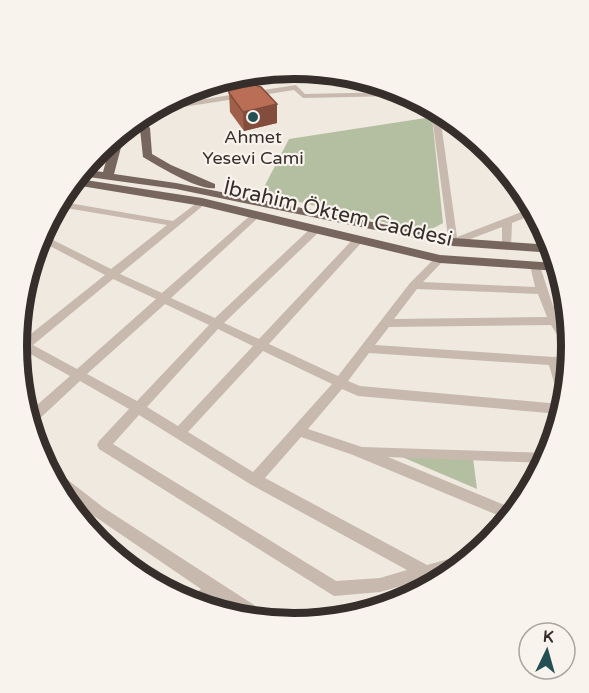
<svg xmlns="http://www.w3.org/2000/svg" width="589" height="693" font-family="'Varela Round',sans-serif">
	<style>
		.green { fill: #b4bea1 }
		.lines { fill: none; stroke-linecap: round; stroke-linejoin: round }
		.minor { fill: #c7b9ad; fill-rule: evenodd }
		.major { fill: #77665d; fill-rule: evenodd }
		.wall { fill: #9f5f49 }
		.shaded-wall { fill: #824d3c }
		.building { fill: #b96e55; stroke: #824d3c; stroke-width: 1.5 }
		.poi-dot { fill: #245054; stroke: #f8f3ec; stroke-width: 2 }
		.labels { text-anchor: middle; stroke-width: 4.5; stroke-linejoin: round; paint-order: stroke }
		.far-poi-label { font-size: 18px; fill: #362e2b; stroke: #f8f3ec }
		.street-label { font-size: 21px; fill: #362e2b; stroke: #f8f3ec }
		.rim { fill: none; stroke: #362e2b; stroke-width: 8 }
	</style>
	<rect width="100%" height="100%" fill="#f0e9e0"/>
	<g class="green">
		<polygon points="432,117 443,223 426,232 261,193 289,139"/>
		<polygon points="402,457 473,458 477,489"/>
		<polygon points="76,511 136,560 133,567 98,543"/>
	</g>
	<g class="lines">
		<g class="minor">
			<polygon points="245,78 238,94 296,85 305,94 397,92 410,96 440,116 457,237 529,209 534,214 512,223 511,247 507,248 502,245 502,227 457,244 449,244 432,116 412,102 396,96 303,98 294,90 157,111 164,106 230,95 232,92 191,89 205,86 234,88 238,80"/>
			<path d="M202 199 207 202 205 204 120 274 162 293 253 213H259V217L171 298 215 318 311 228H319V232L224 323 259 339 354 238H362V242L269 344 338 376 410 283 436 257H444L445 259 423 282 535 287 530 265 531 263H539L553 306 564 304 566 312 557 313 571 338V353L568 352 551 325 389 327 375 345 554 357 570 355 569 363 561 364 566 380 562 398 557 393 549 365 369 353 348 381 360 386 560 404 559 414 358 396 342 389 308 429 362 447 551 453 544 463 388 457 514 509 507 519 353 455 301 437 265 478 427 565 463 555 469 558 444 574 380 592 334 596 99 449 97 445 99 441 129 409 80 381 36 422 32 423 29 412 70 376 25 351 18 355 17 345 105 275 50 246 38 259 34 260 36 249 42 242 38 240 41 234 111 269 167 225 60 207 63 202 173 221ZM113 279 156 299 77 369 33 345ZM417 289 538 294 547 317 394 319ZM165 304 209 325 137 401 87 374ZM218 329 253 346 178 426 147 407ZM263 351 332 384 253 472 188 432ZM139 415 250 484 407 570 380 578 336 581 113 444Z"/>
			<polygon points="54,471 59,473 104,508 265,612 267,619 238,613 215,598 203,606 186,602 187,599 201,589 94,516 65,494 51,472"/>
		</g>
		<g class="major">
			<path d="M143 120 150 128 152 154 171 165 215 184V188C199 191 158 166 143 157L140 129 136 125Z"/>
			<polygon points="122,134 124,136 114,174 176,183 453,238 552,245 554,253 453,246 176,189 81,176 85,170 103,172 112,140"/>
			<polygon points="79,179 202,198 440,255 556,263 558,271 440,263 202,206 75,185"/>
		</g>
	</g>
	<polygon class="wall" points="229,93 277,104 277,123 244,131 230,112"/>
	<polygon class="shaded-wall" points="277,104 277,123 244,131 243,112"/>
	<polygon class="building" points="252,84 261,87 277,104 243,112 229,93 229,89"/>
	<circle class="poi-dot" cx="253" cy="117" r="6"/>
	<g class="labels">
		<g class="far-poi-label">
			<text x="253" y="143">Ahmet<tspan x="253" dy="21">Yesevi Cami</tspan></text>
		</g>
		<g class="street-label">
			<text transform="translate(338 213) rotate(13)" y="7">İbrahim Öktem Caddesi</text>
		</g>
	</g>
	<path d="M0 0H589V693H0ZM27 346a267 267 0 1 1 534 0a267 267 0 1 1-534 0Z" fill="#f8f3ec" fill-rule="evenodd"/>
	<path class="rim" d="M27 346a267 267 0 1 1 534 0a267 267 0 1 1-534 0Z"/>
	<g transform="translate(547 651) rotate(5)"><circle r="28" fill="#f8f3ec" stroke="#aaa49f" stroke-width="1.5"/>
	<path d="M0-4.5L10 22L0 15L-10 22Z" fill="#245054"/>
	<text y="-9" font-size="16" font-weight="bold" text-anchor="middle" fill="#362e2b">K</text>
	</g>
</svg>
